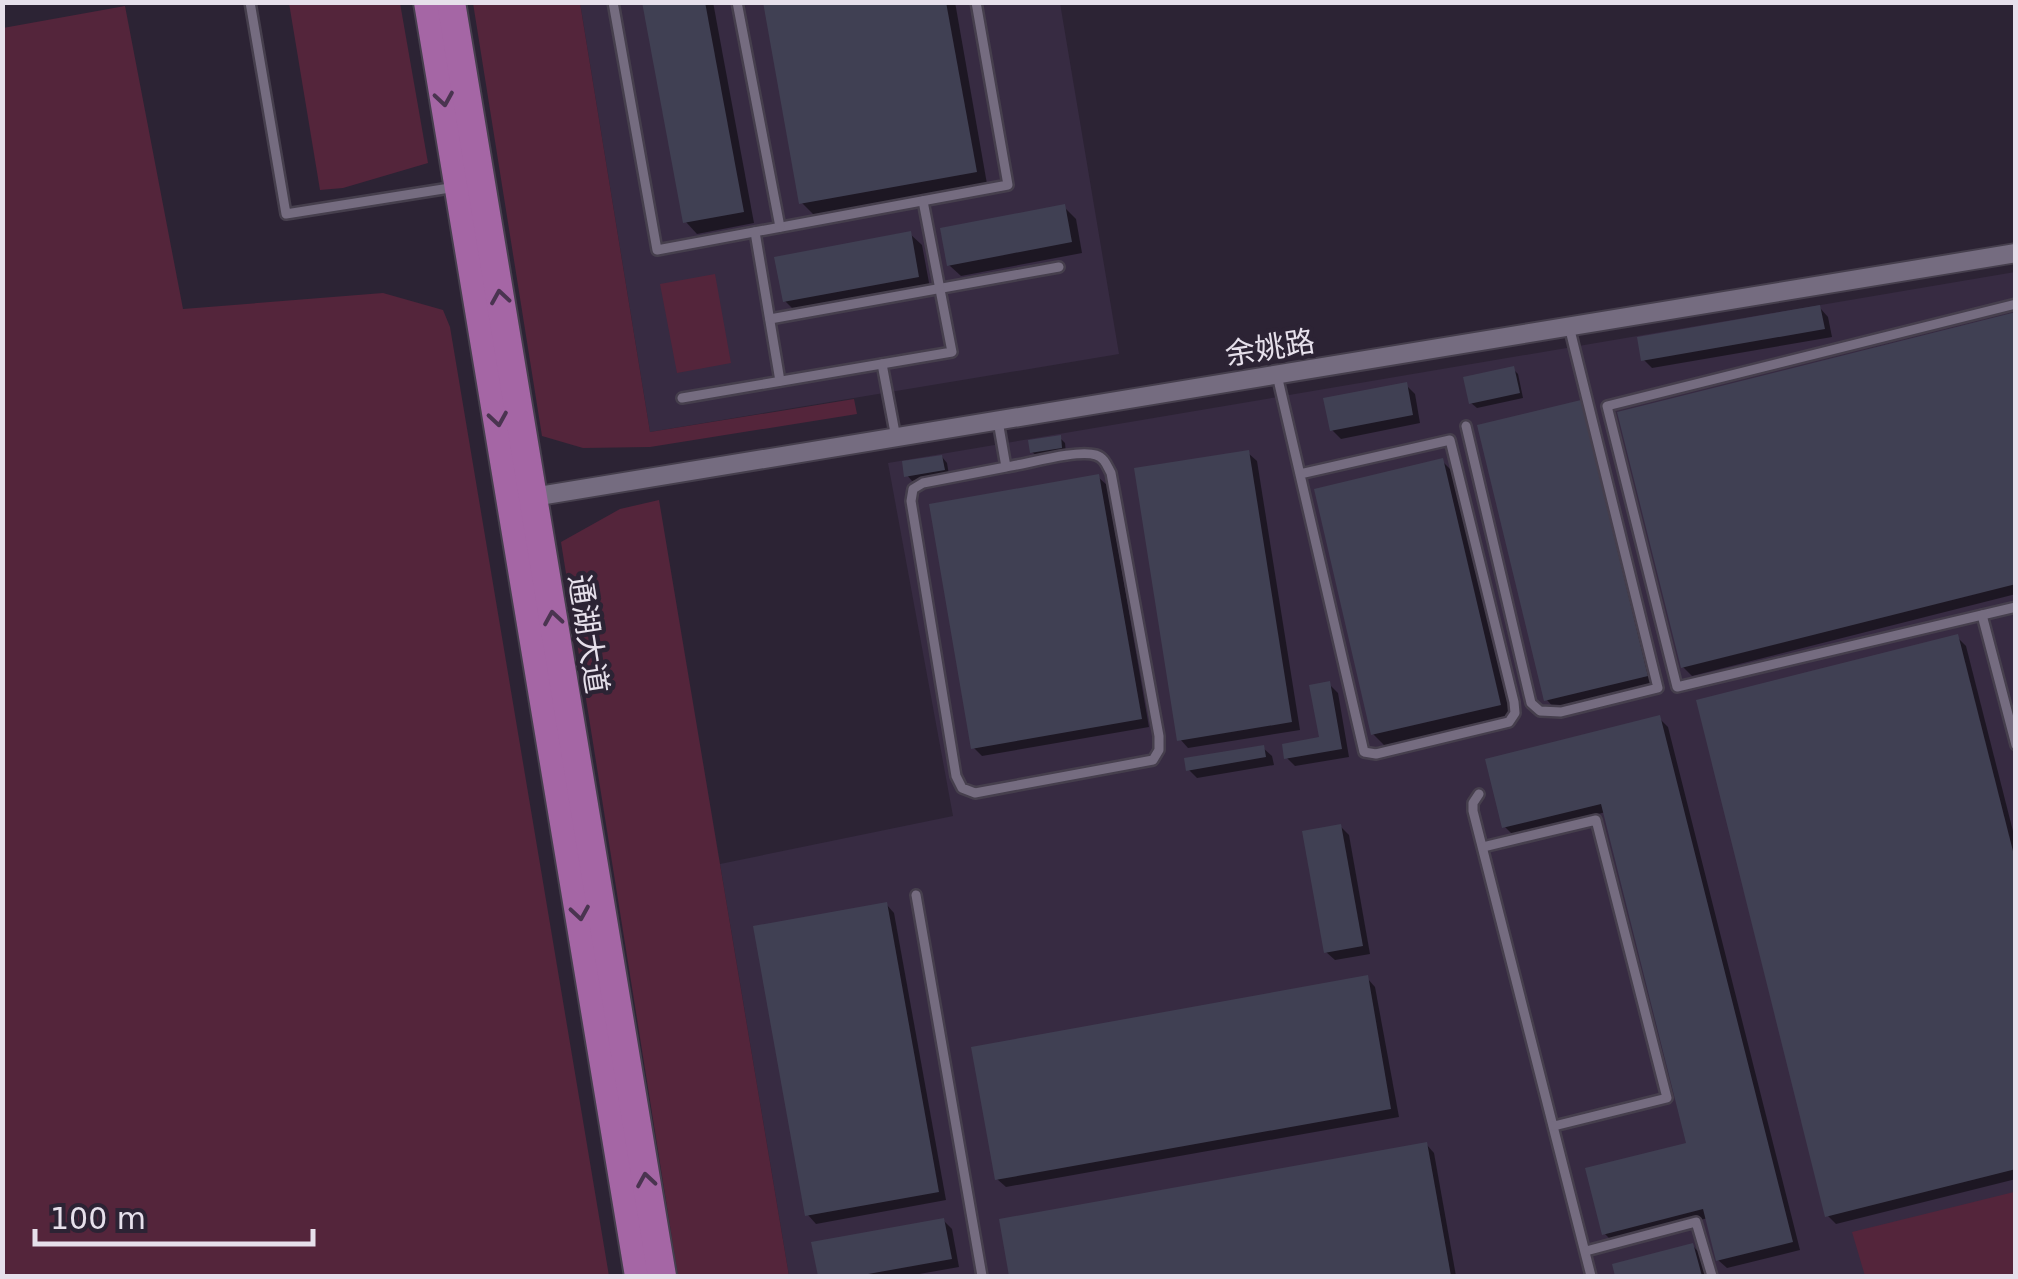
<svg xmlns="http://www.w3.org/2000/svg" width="2018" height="1279" font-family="'DejaVu Sans','Noto Sans SC',sans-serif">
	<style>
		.built { fill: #372b42 }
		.green { fill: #54253b }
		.shadow { fill: #0007 }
		.building { fill: #404053 }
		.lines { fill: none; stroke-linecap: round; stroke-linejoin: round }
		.service-casing { stroke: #463f4d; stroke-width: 14 }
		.minor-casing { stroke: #463f4d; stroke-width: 22 }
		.primary-casing { stroke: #463f4d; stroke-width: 32 }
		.service { stroke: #756c80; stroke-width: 9 }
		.minor { stroke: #756c80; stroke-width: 18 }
		.primary { stroke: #a566a5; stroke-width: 28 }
		.oneway { stroke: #4a3450 }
		.labels { text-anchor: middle; stroke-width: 9; stroke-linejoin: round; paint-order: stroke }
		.street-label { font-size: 30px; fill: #e6e0eb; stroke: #2c2334 }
	</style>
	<rect width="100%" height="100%" fill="#2c2334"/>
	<g class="built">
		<polygon points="580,3 1060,3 1119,354 650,432"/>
		<polygon points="2015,272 2015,1276 789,1276 720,864 953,816 888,463"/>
	</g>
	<g class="green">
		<polygon points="289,3 400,3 428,163 343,188 320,190"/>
		<polygon points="473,3 580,3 650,432 854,399 857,414 650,447 583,448 542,436"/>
		<polygon points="125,6 183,309 383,293 443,310 450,327 609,1276 3,1276 3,28"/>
		<polygon points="715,274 731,363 677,373 660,284"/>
		<polygon points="659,500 789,1276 678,1276 561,542 620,509"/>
		<polygon points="2014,1192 2015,1276 1865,1276 1852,1232"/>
	</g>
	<g class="shadow">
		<polygon points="644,2 713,2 754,223 697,234 686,222"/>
		<polygon points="766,2 955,2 987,184 814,215 802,203"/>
		<polygon points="1064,207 1076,219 1082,253 961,276 949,265"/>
		<polygon points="910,234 922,245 930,288 797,313 785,301"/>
		<polygon points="1820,308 1828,317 1832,337 1652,368 1643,359"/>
		<polygon points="2016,315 2016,594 1692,676 1683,667"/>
		<polygon points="1513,369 1518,374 1523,398 1477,408 1471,403"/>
		<polygon points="1406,385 1415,394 1420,423 1341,439 1332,430"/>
		<polygon points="1581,402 1589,411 1655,684 1555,709 1547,700"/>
		<polygon points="1060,438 1065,443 1066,453 1038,457 1032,452"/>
		<polygon points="1248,453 1257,461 1300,730 1188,748 1180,739"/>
		<polygon points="942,457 947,463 949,475 912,481 907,475"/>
		<polygon points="1442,461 1454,473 1511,717 1385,746 1373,734"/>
		<polygon points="1098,477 1107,485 1149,727 982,756 974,748"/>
		<polygon points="1957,637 1966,646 2016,843 2016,1179 1836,1224 1828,1216"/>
		<polygon points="1329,684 1338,693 1349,757 1295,766 1287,758 1322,739"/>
		<polygon points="1659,718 1668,727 1800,1250 1727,1268 1718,1260 1708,1218 1613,1242 1604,1233 1689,1145 1606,812 1513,835 1505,827"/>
		<polygon points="1263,748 1272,756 1274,765 1197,778 1188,769"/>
		<polygon points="1340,826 1349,835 1370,954 1335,960 1326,952"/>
		<polygon points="886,904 894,913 946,1200 816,1224 808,1215"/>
		<polygon points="1367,978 1375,987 1399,1117 1006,1187 997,1179"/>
		<polygon points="1426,1144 1434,1153 1456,1276 1012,1276 1002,1221"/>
		<polygon points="944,1221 952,1229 959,1267 908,1276 820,1276 814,1244"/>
		<polygon points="1693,1246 1710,1264 1714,1276 1617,1276 1615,1265"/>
	</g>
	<g class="building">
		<polygon points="642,2 705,2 744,212 683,223"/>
		<polygon points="763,2 946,2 977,172 799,204"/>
		<polygon points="1065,204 1072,242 947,266 940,228"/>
		<polygon points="911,231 919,277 783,302 774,257"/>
		<polygon points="1820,305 1825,329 1641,361 1637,337"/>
		<polygon points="2016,312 2016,584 1681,668 1617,412"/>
		<polygon points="1514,366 1520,393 1469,404 1463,377"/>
		<polygon points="1407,382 1413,415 1330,431 1323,398"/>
		<polygon points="1581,400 1648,676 1544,701 1477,425"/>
		<polygon points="1061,435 1062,448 1030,453 1028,440"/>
		<polygon points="1249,450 1292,722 1177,741 1134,468"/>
		<polygon points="942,455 945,470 904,477 902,461"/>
		<polygon points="1443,458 1501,705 1371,735 1314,489"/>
		<polygon points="1099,474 1142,719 971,749 929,504"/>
		<polygon points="1958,634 2016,863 2016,1169 1825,1217 1696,700"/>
		<polygon points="1330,681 1342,749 1284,759 1282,744 1319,737 1309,685"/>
		<polygon points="1660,715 1793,1242 1716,1261 1703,1209 1602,1235 1585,1168 1686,1143 1601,804 1502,828 1485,759"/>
		<polygon points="1264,745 1266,757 1186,771 1184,758"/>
		<polygon points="1341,824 1363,946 1324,953 1302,831"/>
		<polygon points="887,902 939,1192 805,1216 753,926"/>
		<polygon points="1368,975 1391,1109 995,1180 971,1047"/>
		<polygon points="1427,1142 1451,1276 1009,1276 999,1219"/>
		<polygon points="944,1218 952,1259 857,1276 818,1276 811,1242"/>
		<polygon points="1693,1243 1702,1276 1615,1276 1612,1264"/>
	</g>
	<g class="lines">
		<defs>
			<g id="service">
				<polyline points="250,2 286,214 456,187"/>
				<polyline points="613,2 657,250 1008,185 976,2"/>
				<polyline points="737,2 780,227"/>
				<polyline points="755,232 780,381"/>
				<polyline points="2016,304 1607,406 1677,687 2016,607"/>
				<polyline points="770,319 1059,267"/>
				<polyline points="882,364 896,438"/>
				<polyline points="1277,375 1364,752 1376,754 1509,722 1515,713 1514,702 1450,440 1300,474"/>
				<polyline points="682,398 952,352 923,201"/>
				<path d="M998 421 1006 467 923 483 913 489 911 501 956 776 962 788 975 793 1153 760 1159 750V736L1111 473C1107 466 1105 458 1096 455 1077 449 1027 464 1006 467"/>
				<polyline points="1466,426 1531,703 1540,711 1561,712 1658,688 1569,326"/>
				<polyline points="1982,615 2016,745"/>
				<polyline points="1479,794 1473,803 1473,811 1591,1276"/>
				<polyline points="1483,847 1596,820 1667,1098 1554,1126"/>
				<polyline points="916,895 982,1276"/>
				<polyline points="1586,1251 1696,1222 1712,1276"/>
			</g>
			<polyline id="minor" points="533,497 2016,253"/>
			<g id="primary">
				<polyline points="428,2 639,1276"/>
				<polyline points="451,2 662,1276"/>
			</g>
		</defs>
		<use href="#service" class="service-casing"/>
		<use href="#minor" class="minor-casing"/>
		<use href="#primary" class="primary-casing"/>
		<use href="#service" class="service"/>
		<use href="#minor" class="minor"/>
		<use href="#primary" class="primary"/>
	</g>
	<defs><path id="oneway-chevron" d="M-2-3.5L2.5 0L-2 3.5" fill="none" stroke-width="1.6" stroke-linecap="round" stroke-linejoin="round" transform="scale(2.5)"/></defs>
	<g class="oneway">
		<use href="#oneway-chevron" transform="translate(444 99) rotate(81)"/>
		<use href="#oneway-chevron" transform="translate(500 297) rotate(-99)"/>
		<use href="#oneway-chevron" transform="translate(498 419) rotate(81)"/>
		<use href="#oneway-chevron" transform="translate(553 618) rotate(-99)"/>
		<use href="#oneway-chevron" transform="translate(580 913) rotate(81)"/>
		<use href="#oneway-chevron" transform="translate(646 1180) rotate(-99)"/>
	</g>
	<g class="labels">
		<g class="street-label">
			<text transform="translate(1270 348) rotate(-9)" y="10">余姚路</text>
			<text transform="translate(588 634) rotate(81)" y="10">通湖大道</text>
		</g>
	</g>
	<rect width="2018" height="1279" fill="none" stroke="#e6e0eb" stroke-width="10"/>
	<path d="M35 1229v15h278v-15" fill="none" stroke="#e6e0eb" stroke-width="5"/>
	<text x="50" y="1229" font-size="30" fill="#e6e0eb" stroke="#2c2334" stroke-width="8" paint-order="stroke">100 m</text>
</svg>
